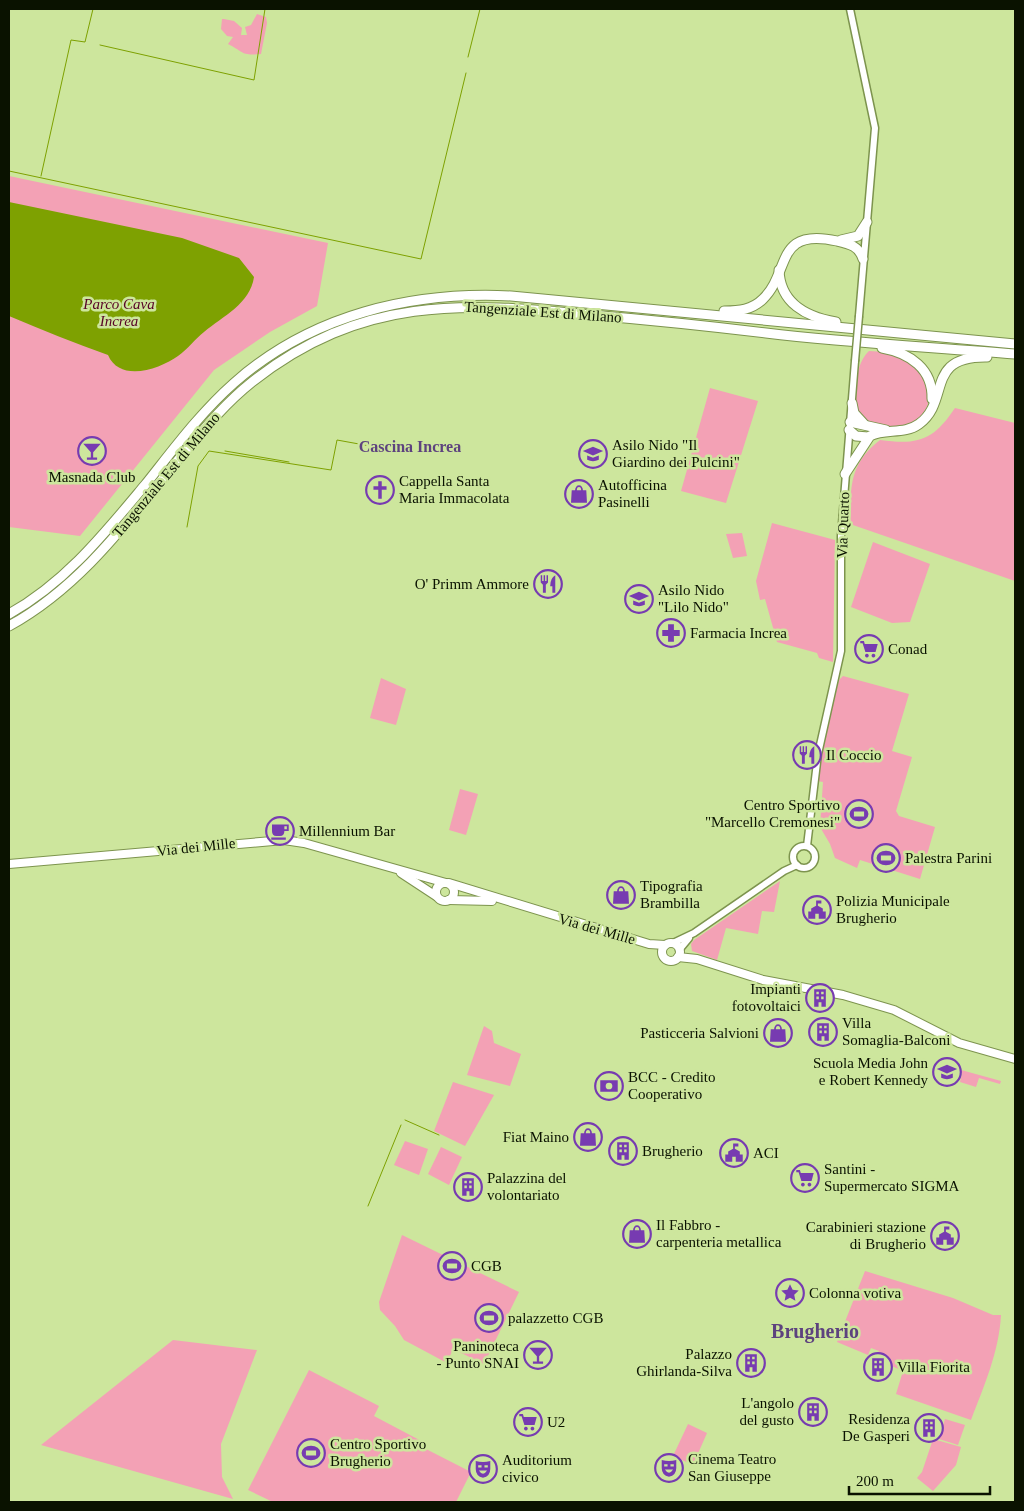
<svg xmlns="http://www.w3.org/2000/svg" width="1024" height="1511" font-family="'Times New Roman',serif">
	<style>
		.green { fill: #f3a1b5 }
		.water { fill: #7ea101 }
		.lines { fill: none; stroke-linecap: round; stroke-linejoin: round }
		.stream { stroke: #7ea101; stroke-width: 1 }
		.minor-casing { stroke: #7d944e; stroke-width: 9 }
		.major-casing { stroke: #7d944e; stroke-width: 10 }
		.highway-casing { stroke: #7d944e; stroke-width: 11 }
		.minor { stroke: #fff; stroke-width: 6 }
		.major { stroke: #fff; stroke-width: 8 }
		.highway { stroke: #fff; stroke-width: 9 }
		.minor-bridge-casing { stroke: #7d944e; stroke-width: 9; stroke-linecap: butt }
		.minor-bridge { stroke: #fff; stroke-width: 6 }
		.labels { text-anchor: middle; stroke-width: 5; stroke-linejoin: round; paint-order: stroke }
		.park-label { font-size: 15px; font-style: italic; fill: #570226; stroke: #cde69d }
		.street-label { font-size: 15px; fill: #0a1200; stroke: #cde69d }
		.poi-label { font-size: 15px; fill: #0a1200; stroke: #cde69d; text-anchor: start }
		.neighbourhood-label { font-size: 16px; font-weight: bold; fill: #5d427e; stroke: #cde69d }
		.district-label { font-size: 20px; font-weight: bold; fill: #5d427e; stroke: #cde69d }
	</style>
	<rect width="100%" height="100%" fill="#cde69d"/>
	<g class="green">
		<path d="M257 14 266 17 267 23 261 54C241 56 244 52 228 44L233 37 227 36 221 29 222 19H224L234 21 242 28 241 35H247L245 27 251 25Z"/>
		<polygon points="9,176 328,243 317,306 270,332 214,370 80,536 9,527"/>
		<path d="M869 351C879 352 893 351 902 357 950 386 930 438 875 424 860 420 856 411 855 397 855 382 858 361 869 351Z"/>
		<polygon points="710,388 758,401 726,503 681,491"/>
		<path d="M955 408 1015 423V581L850 524C851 488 848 465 880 440 918 445 933 441 955 408Z"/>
		<polygon points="772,523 835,540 833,662 819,658 817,653 777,642 765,599 760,600 756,581"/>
		<polygon points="742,533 747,556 733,558 726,534"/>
		<polygon points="873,542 930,564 910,622 892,623 851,607"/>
		<polygon points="843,676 909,694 892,751 912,757 896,811 899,816 935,827 920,879 860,860 857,868 835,858 830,844 820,827 823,782 817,781 820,754 839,680"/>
		<polygon points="381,678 406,689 396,725 370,718"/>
		<polygon points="460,789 478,794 466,835 449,830"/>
		<polygon points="780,881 774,912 762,911 758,934 726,928 717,960 692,951 691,944 694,940"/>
		<polygon points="484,1026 492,1031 494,1043 521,1054 510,1086 467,1075"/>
		<polygon points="943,1065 1001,1081 1000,1084 979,1078 976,1087 960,1082 962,1073 942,1068"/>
		<polygon points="453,1082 494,1095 465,1146 434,1131"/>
		<polygon points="405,1141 428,1149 419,1175 394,1165"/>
		<polygon points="441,1147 462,1157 449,1185 428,1174"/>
		<polygon points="402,1235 519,1292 484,1364 453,1349 447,1363 404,1340 395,1326 380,1310 379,1302"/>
		<path d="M865 1271 953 1298 993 1315H1001C999 1352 984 1386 971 1420L896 1394 903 1371 876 1359 879 1351 871 1348 868 1355 837 1342Z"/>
		<polygon points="173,1340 257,1350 221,1444 222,1477 233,1499 41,1445"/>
		<polygon points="309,1370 379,1406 374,1416 427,1444 426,1449 471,1472 456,1502 273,1502 248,1490"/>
		<polygon points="945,1419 965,1425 958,1445 939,1439"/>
		<polygon points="688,1424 707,1433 693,1465 673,1456"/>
		<polygon points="933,1439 961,1447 956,1465 933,1491 917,1478 922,1472"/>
	</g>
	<path class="water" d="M9 202 182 238 239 258 254 277C250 304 223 316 204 332 195 339 188 349 178 356 160 369 120 383 108 355 74 343 42 330 9 316Z"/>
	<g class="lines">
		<g class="stream">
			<polyline points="100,45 254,80 265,9"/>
			<polyline points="468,57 480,9"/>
			<polyline points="9,171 421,259 466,73"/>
			<polyline points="41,176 71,40 85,42 93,9"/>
			<polyline points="225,451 289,462"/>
			<polyline points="187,527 198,466 209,451 331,470 337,440 370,446"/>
			<polyline points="405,1120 439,1135"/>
			<polyline points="368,1206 401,1125"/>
		</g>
		<defs>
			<g id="minor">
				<polyline points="850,9 875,128 859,316"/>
				<circle cx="804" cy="857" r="11"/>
				<polyline points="807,846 818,754 841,651 841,536 855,361"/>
				<polyline points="673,943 694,933 784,871 797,865"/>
				<polyline points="679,950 689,938"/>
			</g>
			<g id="major">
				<polyline points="9,864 284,840 304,843 446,883"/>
				<polyline points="401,873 436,896"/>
				<circle cx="445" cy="892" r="9"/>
				<polyline points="449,883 649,944 665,945"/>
				<polyline points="449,900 492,901"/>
				<circle cx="671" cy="952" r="9"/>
				<polyline points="678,957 697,959 763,980 843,995 894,1010 959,1043 1015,1059"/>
			</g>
			<g id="highway">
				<polyline points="841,240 858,236 867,222"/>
				<path d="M779 270C780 303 806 317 836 322"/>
				<path d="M724 311C739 311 752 310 763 299 791 272 774 227 837 241 850 244 859 246 863 259"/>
				<path d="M882 348C910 353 933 369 932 399"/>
				<polyline points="852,403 854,413 864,424"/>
				<polyline points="850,422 886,430"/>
				<polyline points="849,430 856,436 868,437"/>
				<path d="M845 474 870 436C885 428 904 435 919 424 951 401 924 356 987 357"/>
				<path d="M9 614C65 583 104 534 145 485 173 450 200 413 234 383 311 315 411 291 511 296L1015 344"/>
				<path d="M9 626C80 587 127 522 178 460 201 433 223 405 252 382 361 296 462 302 591 315 650 320 708 326 766 333 849 343 932 347 1015 354"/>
			</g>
		</defs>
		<use href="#minor" class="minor-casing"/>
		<use href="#major" class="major-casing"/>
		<use href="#highway" class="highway-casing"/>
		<use href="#minor" class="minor"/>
		<use href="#major" class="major"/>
		<use href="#highway" class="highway"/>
		<defs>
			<polyline id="minor-bridge" points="855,361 859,316"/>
		</defs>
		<use href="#minor-bridge" class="minor-bridge-casing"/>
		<use href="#minor-bridge" class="minor-bridge"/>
	</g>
	<defs>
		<symbol id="bar-ring" viewBox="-11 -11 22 22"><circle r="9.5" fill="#cde69d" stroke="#773bb1" stroke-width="1.5"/><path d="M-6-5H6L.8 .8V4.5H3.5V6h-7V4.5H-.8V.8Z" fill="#773bb1"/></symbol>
		<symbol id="school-ring" viewBox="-11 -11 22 22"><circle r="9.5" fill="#cde69d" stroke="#773bb1" stroke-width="1.5"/><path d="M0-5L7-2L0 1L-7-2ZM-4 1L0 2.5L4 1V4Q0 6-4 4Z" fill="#773bb1"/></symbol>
		<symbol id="church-ring" viewBox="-11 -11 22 22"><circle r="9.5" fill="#cde69d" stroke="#773bb1" stroke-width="1.5"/><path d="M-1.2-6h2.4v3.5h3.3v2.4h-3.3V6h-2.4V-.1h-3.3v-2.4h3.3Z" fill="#773bb1"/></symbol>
		<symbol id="shop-ring" viewBox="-11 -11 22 22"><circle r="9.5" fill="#cde69d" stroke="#773bb1" stroke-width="1.5"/><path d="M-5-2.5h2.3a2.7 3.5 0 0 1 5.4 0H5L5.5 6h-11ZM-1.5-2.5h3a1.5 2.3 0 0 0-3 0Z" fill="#773bb1"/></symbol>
		<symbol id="restaurant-ring" viewBox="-11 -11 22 22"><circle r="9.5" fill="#cde69d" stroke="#773bb1" stroke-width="1.5"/><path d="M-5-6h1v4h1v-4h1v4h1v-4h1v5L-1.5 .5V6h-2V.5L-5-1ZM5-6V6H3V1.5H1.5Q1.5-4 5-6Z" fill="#773bb1"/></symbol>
		<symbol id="pharmacy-ring" viewBox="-11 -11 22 22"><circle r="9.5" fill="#cde69d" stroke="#773bb1" stroke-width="1.5"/><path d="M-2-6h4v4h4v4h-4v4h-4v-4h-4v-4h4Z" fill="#773bb1"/></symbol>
		<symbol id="supermarket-ring" viewBox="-11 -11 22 22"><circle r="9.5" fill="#cde69d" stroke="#773bb1" stroke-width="1.5"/><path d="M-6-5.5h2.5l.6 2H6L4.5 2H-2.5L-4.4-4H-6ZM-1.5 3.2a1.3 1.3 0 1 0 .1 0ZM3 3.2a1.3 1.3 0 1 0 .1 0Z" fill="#773bb1"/></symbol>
		<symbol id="stadium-ring" viewBox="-11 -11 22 22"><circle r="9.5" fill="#cde69d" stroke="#773bb1" stroke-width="1.5"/><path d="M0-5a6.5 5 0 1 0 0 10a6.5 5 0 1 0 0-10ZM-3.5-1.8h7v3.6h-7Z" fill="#773bb1"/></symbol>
		<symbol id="cafe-ring" viewBox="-11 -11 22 22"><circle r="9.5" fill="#cde69d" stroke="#773bb1" stroke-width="1.5"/><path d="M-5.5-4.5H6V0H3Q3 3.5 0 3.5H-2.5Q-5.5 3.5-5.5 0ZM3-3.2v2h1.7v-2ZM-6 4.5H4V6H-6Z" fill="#773bb1"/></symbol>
		<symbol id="civic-ring" viewBox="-11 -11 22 22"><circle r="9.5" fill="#cde69d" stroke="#773bb1" stroke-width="1.5"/><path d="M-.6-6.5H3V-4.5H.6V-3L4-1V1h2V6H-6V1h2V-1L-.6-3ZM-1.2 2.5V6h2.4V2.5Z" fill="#773bb1"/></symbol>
		<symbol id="building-ring" viewBox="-11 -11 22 22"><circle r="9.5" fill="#cde69d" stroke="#773bb1" stroke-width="1.5"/><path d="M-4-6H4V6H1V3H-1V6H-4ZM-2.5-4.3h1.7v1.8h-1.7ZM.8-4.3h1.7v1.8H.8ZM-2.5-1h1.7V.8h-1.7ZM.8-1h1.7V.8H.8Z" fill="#773bb1"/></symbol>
		<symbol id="bank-ring" viewBox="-11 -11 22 22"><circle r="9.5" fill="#cde69d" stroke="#773bb1" stroke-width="1.5"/><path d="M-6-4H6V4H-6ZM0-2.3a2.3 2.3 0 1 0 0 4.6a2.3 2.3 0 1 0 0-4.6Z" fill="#773bb1"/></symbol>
		<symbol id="sight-ring" viewBox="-11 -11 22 22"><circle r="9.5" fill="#cde69d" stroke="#773bb1" stroke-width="1.5"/><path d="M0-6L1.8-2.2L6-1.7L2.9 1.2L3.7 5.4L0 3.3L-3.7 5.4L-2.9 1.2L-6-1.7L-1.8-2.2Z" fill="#773bb1"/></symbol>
		<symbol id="theatre-ring" viewBox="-11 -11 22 22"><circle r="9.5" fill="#cde69d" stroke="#773bb1" stroke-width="1.5"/><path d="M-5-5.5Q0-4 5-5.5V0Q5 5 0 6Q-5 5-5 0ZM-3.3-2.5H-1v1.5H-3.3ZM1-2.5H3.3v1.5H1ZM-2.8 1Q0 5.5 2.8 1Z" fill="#773bb1"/></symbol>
	</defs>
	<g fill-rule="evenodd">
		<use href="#bar-ring" x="76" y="435" width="32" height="32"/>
		<use href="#school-ring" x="577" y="438" width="32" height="32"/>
		<use href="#church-ring" x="364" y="474" width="32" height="32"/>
		<use href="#shop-ring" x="563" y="478" width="32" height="32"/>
		<use href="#restaurant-ring" x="532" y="568" width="32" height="32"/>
		<use href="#school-ring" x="623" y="583" width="32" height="32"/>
		<use href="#pharmacy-ring" x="655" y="617" width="32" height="32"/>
		<use href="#supermarket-ring" x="853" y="633" width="32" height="32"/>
		<use href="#restaurant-ring" x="791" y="739" width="32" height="32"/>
		<use href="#stadium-ring" x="843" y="798" width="32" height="32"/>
		<use href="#cafe-ring" x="264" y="815" width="32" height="32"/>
		<use href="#stadium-ring" x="870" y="842" width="32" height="32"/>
		<use href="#shop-ring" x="605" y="879" width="32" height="32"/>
		<use href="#civic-ring" x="801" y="894" width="32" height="32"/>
		<use href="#building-ring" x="804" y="982" width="32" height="32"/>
		<use href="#building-ring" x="807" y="1016" width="32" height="32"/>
		<use href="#shop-ring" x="762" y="1017" width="32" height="32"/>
		<use href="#school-ring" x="931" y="1056" width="32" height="32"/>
		<use href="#bank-ring" x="593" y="1070" width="32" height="32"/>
		<use href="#shop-ring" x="572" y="1121" width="32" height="32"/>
		<use href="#building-ring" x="607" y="1135" width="32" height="32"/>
		<use href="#civic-ring" x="718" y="1137" width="32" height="32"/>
		<use href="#supermarket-ring" x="789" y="1162" width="32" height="32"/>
		<use href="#building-ring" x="452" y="1171" width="32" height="32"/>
		<use href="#shop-ring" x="621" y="1218" width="32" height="32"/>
		<use href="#civic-ring" x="929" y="1220" width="32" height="32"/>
		<use href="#stadium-ring" x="436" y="1250" width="32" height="32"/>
		<use href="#sight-ring" x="774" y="1277" width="32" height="32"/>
		<use href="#stadium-ring" x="473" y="1302" width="32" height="32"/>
		<use href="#bar-ring" x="522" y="1339" width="32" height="32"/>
		<use href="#building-ring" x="735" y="1347" width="32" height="32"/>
		<use href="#building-ring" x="862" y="1351" width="32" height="32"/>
		<use href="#building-ring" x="797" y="1396" width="32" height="32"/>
		<use href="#supermarket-ring" x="512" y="1406" width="32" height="32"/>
		<use href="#building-ring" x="913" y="1412" width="32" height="32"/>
		<use href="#stadium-ring" x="295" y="1437" width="32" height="32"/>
		<use href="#theatre-ring" x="653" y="1452" width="32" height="32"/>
		<use href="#theatre-ring" x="467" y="1453" width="32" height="32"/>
	</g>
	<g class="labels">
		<g class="park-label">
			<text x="119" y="309">Parco Cava<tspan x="119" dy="17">Increa</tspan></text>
		</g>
		<g class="street-label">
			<text transform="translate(543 312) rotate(4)" y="5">Tangenziale Est di Milano</text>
			<text transform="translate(166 475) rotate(-50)" y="5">Tangenziale Est di Milano</text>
			<text transform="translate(843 525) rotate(-88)" y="5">Via Quarto</text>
			<text transform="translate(196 847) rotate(-6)" y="5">Via dei Mille</text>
			<text transform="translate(597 929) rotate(16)" y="5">Via dei Mille</text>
		</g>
		<g class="poi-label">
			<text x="612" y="450">Asilo Nido "Il<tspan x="612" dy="17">Giardino dei Pulcini"</tspan></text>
			<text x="92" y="482" text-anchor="middle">Masnada Club</text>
			<text x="399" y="486">Cappella Santa<tspan x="399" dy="17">Maria Immacolata</tspan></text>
			<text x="598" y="490">Autofficina<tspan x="598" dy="17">Pasinelli</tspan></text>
			<text x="529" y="589" text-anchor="end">O' Primm Ammore</text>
			<text x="658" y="595">Asilo Nido<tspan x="658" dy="17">"Lilo Nido"</tspan></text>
			<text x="690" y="638">Farmacia Increa</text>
			<text x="888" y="654">Conad</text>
			<text x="826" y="760">Il Coccio</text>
			<text x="840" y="810" text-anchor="end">Centro Sportivo<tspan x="840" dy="17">"Marcello Cremonesi"</tspan></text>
			<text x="299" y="836">Millennium Bar</text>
			<text x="905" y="863">Palestra Parini</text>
			<text x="640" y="891">Tipografia<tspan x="640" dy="17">Brambilla</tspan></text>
			<text x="836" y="906">Polizia Municipale<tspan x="836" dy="17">Brugherio</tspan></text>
			<text x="801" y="994" text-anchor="end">Impianti<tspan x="801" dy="17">fotovoltaici</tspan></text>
			<text x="842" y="1028">Villa<tspan x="842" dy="17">Somaglia-Balconi</tspan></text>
			<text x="759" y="1038" text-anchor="end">Pasticceria Salvioni</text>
			<text x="928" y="1068" text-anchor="end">Scuola Media John<tspan x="928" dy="17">e Robert Kennedy</tspan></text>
			<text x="628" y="1082">BCC - Credito<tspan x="628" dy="17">Cooperativo</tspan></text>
			<text x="569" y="1142" text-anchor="end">Fiat Maino</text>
			<text x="642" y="1156">Brugherio</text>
			<text x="753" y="1158">ACI</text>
			<text x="824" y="1174">Santini -<tspan x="824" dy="17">Supermercato SIGMA</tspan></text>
			<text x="487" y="1183">Palazzina del<tspan x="487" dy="17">volontariato</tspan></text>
			<text x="656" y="1230">Il Fabbro -<tspan x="656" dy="17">carpenteria metallica</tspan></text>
			<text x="926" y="1232" text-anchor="end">Carabinieri stazione<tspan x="926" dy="17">di Brugherio</tspan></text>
			<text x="471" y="1271">CGB</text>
			<text x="809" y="1298">Colonna votiva</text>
			<text x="508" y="1323">palazzetto CGB</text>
			<text x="519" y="1351" text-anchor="end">Paninoteca<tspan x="519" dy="17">- Punto SNAI</tspan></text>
			<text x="732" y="1359" text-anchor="end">Palazzo<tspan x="732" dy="17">Ghirlanda-Silva</tspan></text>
			<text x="897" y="1372">Villa Fiorita</text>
			<text x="794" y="1408" text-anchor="end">L'angolo<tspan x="794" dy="17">del gusto</tspan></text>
			<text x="910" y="1424" text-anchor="end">Residenza<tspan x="910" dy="17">De Gasperi</tspan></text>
			<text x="547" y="1427">U2</text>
			<text x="330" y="1449">Centro Sportivo<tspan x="330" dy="17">Brugherio</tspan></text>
			<text x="688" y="1464">Cinema Teatro<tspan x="688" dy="17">San Giuseppe</tspan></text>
			<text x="502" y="1465">Auditorium<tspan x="502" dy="17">civico</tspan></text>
		</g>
		<g class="neighbourhood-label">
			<text x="410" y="452">Cascina Increa</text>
		</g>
		<g class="district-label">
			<text x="815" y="1338">Brugherio</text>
		</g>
	</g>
	<rect width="1024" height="1511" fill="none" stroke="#0a1200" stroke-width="20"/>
	<path d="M849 1486v8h141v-8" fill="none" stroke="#0a1200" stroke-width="2.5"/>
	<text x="856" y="1486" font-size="15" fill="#0a1200" stroke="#cde69d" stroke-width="4" paint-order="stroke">200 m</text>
</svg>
